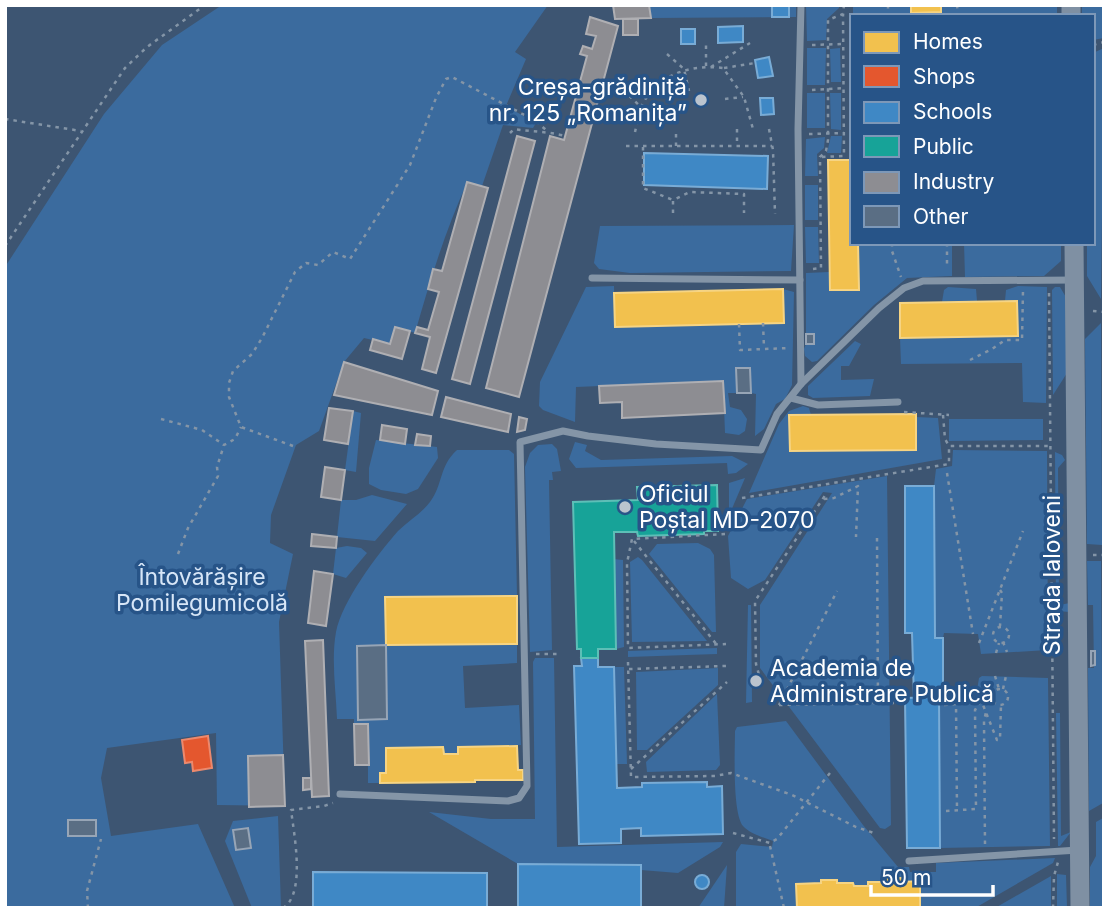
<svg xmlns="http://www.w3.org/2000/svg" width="1109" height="913" font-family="Inter,sans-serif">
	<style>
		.green { fill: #3b6b9e; fill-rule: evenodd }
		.homes { fill: #f2c14e; stroke: #f6d483; stroke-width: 2 }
		.shops { fill: #e4572e; stroke: #ec896d; stroke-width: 2 }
		.schools { fill: #3f88c5; stroke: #79acd6; stroke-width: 2 }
		.public { fill: #17a398; stroke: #5dbfb7; stroke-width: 2 }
		.industry { fill: #8d8d92; stroke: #afafb3; stroke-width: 2 }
		.building { fill: #5a6e84; stroke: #97a5b6; stroke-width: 2 }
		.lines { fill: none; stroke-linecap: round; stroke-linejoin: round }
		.path { stroke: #8495a7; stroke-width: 2.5; stroke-dasharray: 3.5 5; stroke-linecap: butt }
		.lane { stroke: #8495a7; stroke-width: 7 }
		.secondary { stroke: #7f90a3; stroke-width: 19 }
		.poi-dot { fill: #bbc4ce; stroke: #275488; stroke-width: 2.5 }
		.labels { text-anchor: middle; stroke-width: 7; stroke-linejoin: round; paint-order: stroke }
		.poi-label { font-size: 23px; fill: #fff; stroke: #275488; text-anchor: start }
		.street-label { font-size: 23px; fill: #fff; stroke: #275488 }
		.park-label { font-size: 23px; fill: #d7e6f7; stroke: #275488 }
	</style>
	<rect width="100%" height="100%" fill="#3d5572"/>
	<g class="green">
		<path d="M222 5H548L515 52 526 59 506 106 536 123 533 128 503 125 482 186 467 183C445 231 430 281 415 333L395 327 390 344 364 338 344 362 319 431 296 445 271 515 270 543 293 554 279 622 285 806 217 805 216 733 107 748 101 778 111 836 198 824 235 908H5V267L104 114 162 45Z"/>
		<polygon points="649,5 796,5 796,17 651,18"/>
		<polygon points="806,5 839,5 839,8 827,19 826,40 807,41"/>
		<polygon points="853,5 911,5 912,13 941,12 941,5 1057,5 1057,16 853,16"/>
		<polygon points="1082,5 1104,5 1104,38 1093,40 1093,16 1082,16"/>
		<polygon points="807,48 826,48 825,85 807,85"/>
		<polygon points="840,48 841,82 831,82 830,49"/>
		<polygon points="1104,48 1101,299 1087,276 1087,243 1093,243 1093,53"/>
		<rect x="807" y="93" width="18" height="35"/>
		<polygon points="830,93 841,93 841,130 831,129"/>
		<polygon points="831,136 842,136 841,153 827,153"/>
		<polygon points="825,137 824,148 817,154 818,176 805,176 806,139"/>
		<rect x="805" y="185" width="13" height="35"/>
		<polygon points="794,225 791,271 630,273 599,269 594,263 600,226"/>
		<polygon points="805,227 818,227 819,263 806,263"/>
		<polygon points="858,243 952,243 952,276 907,278 874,305 817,361 812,362 805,356 804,349 806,344 814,344 814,335 806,334 806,273 829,272 830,290 858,290"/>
		<polygon points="964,243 1061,243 1061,261 1044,276 965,277"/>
		<polygon points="614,286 615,327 784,322 783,289 794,292 792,385 785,399 776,404 764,429 755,436 756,394 751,393 750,368 737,368 737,393 728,393 730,407 741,410 747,419 745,431 739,435 725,433 723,381 576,387 575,422 543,410 539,406 540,382 586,287"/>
		<polygon points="1018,286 1047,287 1046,403 1023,402 1022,363 901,364 900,338 1018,336 1017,301 1005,301 1006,290"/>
		<polygon points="948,287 976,289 977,301 942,302 944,290"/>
		<polygon points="1055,287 1060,287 1067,299 1067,373 1053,395 1052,290"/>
		<polygon points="1101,323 1102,545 1087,544 1085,339"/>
		<polygon points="855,341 861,344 849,366 841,366 841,380 874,379 870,396 813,398 808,395 808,386"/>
		<polygon points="803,406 809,408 811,415 789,415 790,451 916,450 916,417 938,418 942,459 749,493 779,424 789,411"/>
		<polygon points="353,411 361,413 356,472 345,470"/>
		<polygon points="949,419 1043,419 1043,440 949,441"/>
		<polygon points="376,440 437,447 438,458 418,489 406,494 381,490 369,484 369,468"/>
		<polygon points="575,442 587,445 585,451 601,460 732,456 748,464 736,473 728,474 727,463 576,468 569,459"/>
		<polygon points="552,444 557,449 561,471 552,472 553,480 549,480 552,650 530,652 525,467 530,453 538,445"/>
		<path d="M457 450H509L514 454 517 596 386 597V645L517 644V663L463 666 465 708 519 705 521 745 458 747V754H444L443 747 386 748V773H380V783H368V724H354V719H337C336 691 331 660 336 632 342 601 377 555 398 531 408 521 422 513 430 502 443 485 439 466 457 450ZM386 645 358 720 357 646Z"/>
		<polygon points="953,450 1047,451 1048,650 981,654 978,634 944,633 943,638 935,638 934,486 936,469 952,466"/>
		<polygon points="1055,452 1062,455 1065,460 1058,468 1059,605 1070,603 1070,612 1056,611"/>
		<polygon points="887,476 891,825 885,829 880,828 760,668 760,605 832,493 823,492 765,580 748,589 731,578 728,536 747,499"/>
		<polygon points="745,478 731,511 729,510 729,483"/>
		<polygon points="372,495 407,504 375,541 337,537 341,500 356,500"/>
		<polygon points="698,543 710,549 714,555 716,632 712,632 649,554 657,544"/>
		<polygon points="347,546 361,548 367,553 346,578 333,574 336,548"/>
		<polygon points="638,557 642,560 707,641 632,642 630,562"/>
		<polygon points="613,559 623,560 624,647 616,649"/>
		<polygon points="1087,561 1101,561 1103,803 1089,811 1088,668 1094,668 1093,605 1088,605"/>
		<polygon points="748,605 751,605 752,702 746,703"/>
		<polygon points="717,648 717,654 628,657 628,651"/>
		<polygon points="535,658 554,658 557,847 723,842 720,847 678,873 641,870 640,865 518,864 429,812 491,819 535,819 533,662"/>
		<polygon points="614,667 624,667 627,764 617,764"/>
		<polygon points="718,668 718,685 647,750 637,750 636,672"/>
		<polygon points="982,676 1048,678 1050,846 940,848 939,697 976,696 979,678"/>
		<polygon points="717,694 720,765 716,770 647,772 646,762"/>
		<polygon points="1056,713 1060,713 1061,836 1071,832 1060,846 1058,846"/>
		<path d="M786 721 863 825 898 867H909L910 872H936V863L1055 858 1053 863 975 908H920V882H902V878L868 883V886H854L853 883H837L836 880H821V883L797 884V908H736V852L741 844 772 847 773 841C763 837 750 834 743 826 732 812 735 750 735 731L737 727Z"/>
		<polygon points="278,816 281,908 252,908 225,841 233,821"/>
		<polygon points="1103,818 1103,908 1090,908 1090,867 1096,856 1096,822"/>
		<polygon points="727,865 724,908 698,908"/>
		<polygon points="1057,874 1066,875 1067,908 1057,908"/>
		<polygon points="1051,876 1051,908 995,908"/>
	</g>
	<g class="homes">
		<polygon points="911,5 941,5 941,12 911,13"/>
		<polygon points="828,160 852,160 852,243 858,243 859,290 830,290"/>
		<polygon points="783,289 784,323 615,327 614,293"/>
		<polygon points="1017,301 1018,336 900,338 900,303"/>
		<polygon points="916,414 916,450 790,451 789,415"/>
		<polygon points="517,596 517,644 386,645 385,597"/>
		<polygon points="517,746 518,770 523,770 523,780 475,780 475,782 380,783 380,773 386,773 386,748 443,747 444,754 458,754 458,747"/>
		<polygon points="885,878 902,878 902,882 920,881 920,908 797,908 796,884 821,883 821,880 837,880 837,883 853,883 854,886 868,886 868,882 885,882"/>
	</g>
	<polygon class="shops" points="208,736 212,768 193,771 192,762 185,763 182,740"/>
	<g class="schools">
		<rect x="772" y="5" width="17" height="12"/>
		<polygon points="743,26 743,42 718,43 718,27"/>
		<rect x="681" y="29" width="14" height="15"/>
		<polygon points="769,57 773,76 758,78 755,60"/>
		<polygon points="760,98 773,98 774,114 761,115"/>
		<polygon points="644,153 768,156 767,189 644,185"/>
		<polygon points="905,486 934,486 935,638 943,638 943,697 914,698 912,633 905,633"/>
		<polygon points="581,658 598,658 598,667 614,667 617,788 642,787 642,783 707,782 707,787 722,786 723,834 641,836 641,828 621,829 621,843 579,844 574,666 582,666"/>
		<polygon points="939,697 940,848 907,848 905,698"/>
		<polygon points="518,864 641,865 641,908 518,908"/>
		<polygon points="313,872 487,873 487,908 313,908"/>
		<circle cx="702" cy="882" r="7"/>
	</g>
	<polygon class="public" points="717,485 718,531 704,531 704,534 638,536 637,532 614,532 616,649 598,649 598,658 581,658 581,649 577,649 573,502 638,500 637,487"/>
	<g class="industry">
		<polygon points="610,5 649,5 651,18 615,19 613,5"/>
		<polygon points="590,17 618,26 519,397 486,388 550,136 564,140 587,56 580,54 583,46 592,49 596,36 586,34"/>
		<rect x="623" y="19" width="15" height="16"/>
		<polygon points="517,136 535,141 470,384 452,379"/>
		<polygon points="467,182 488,188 436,373 422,369 430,337 415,333 417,327 428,330 439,292 428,289 433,269 442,271"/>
		<polygon points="395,327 410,331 402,359 370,350 373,339 390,344"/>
		<polygon points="344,362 438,391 432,415 334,395"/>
		<polygon points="723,381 725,413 622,418 622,402 600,403 599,386"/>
		<polygon points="446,397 511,414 508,432 441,417"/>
		<polygon points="329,408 353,411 348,444 324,440"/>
		<polygon points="519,417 527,419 525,430 517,432"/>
		<polygon points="382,425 407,429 405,444 380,440"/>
		<polygon points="417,434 431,436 430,446 415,445"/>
		<polygon points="325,467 345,470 341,500 321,497"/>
		<polygon points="312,534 337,537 336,548 311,546"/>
		<polygon points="314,571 333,574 326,626 308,623"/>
		<polygon points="323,640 329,796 312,797 305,641"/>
		<polygon points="354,724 368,724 369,765 355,765"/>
		<polygon points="283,755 285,806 249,807 248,756"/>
		<polygon points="303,778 311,778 311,789 303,790"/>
	</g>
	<g class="building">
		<rect x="806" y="334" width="8" height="10"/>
		<polygon points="736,368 750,368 751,393 737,393"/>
		<polygon points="386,645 387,719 358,720 357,646"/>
		<polygon points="1091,651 1095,651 1095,665 1091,666"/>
		<rect x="68" y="820" width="28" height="16"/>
		<polygon points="248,828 251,848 236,850 233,830"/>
	</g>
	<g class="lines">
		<g class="path">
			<polyline points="888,5 888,16"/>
			<polyline points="957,5 958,16"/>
			<polyline points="812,45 843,44"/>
			<polyline points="1093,45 1104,42"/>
			<polyline points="667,54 684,69 689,91"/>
			<polyline points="706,66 706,44"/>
			<polyline points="711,67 750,43"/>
			<polyline points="724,68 755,63"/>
			<polyline points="623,90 641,107"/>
			<polyline points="812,90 844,88"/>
			<polyline points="725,99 743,97"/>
			<polyline points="5,119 81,131"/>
			<polyline points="737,129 737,146"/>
			<polyline points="769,129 773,150 775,214"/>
			<path d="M635 132C637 124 638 113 642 105 658 74 691 64 723 68L744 97 753 129"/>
			<path d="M510 133 514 129C533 132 546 131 565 136"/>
			<polyline points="809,134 844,133"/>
			<polyline points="626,146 772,146"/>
			<polyline points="676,146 676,129"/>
			<polyline points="643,147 643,188 673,200"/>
			<polyline points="822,157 844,156 843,14"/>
			<polyline points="673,213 673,200 690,192 744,194 744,213"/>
			<polyline points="892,243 892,251 901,277"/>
			<polyline points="947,243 947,268"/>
			<polyline points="5,246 125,68 147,47 205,5"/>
			<polyline points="813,269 821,268 820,157 826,151 828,140 828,20 843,14 844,5"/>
			<polyline points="1049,293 1054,839"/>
			<polyline points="1093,311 1104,312"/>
			<polyline points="763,323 764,348"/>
			<polyline points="739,324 740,350 790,348"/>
			<polyline points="970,360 992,349 1005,340 1022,340 1023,290"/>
			<polyline points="904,412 949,415"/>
			<polyline points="943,415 945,439 949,446"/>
			<polyline points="161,419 202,430 224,445"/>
			<polyline points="293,446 241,427 229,397 229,383 233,371 252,354 262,338 295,272 306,263 318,265 333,252 350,259 410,165 436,98 446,79 452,77 536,121 546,130"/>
			<polyline points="947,473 973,634"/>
			<polyline points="742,498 949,464 949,446 1050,446"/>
			<polyline points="824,499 834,498 858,486 856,537"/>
			<polyline points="725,534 632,539 627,563 628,648 726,644"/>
			<polyline points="877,538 878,703 894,703"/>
			<polyline points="634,541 717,645"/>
			<polyline points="178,554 188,528 218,476 217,467 224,445 235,439 241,427"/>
			<polyline points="1093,555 1104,555"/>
			<polyline points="1000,590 1002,593 1000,626"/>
			<circle cx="1001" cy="635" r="8"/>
			<polyline points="1003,642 1007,652"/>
			<polyline points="979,643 1023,531"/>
			<polyline points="996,653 999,643"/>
			<polyline points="536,654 561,654"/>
			<polyline points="628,662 631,777 715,776 731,773 792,795 856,827 877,834"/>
			<polyline points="629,669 726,666"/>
			<polyline points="995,676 999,689"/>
			<polyline points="761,682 756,664 755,601 826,494"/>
			<circle cx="1000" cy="697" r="8"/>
			<polyline points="1003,689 1006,676"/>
			<polyline points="977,690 997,740 1000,739 1001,705"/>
			<polyline points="955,697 956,704"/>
			<polyline points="779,705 837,591"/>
			<polyline points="779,705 877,703"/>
			<polyline points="944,705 956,704 957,810"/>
			<polyline points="631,769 727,682"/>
			<polyline points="946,811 976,809 975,710 981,700 992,698"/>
			<polyline points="733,833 770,843 777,839 830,773"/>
			<polyline points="985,844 984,721 986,712"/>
			<polyline points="770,846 784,908"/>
			<polyline points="88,908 87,891 101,839"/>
			<path d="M283 908C306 894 294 834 291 810L324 806 333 803"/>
			<polyline points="1053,908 1054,876 1058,862"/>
		</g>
		<g class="lane">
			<polyline points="801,5 798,129 801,384"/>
			<polyline points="592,278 800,280"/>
			<polyline points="791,398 818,405 898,402"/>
			<polyline points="340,794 508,801 519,798 527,786 520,442 563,431 588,436 656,444 761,450 777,414 801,384 879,308 904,288 923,281 1074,280"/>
			<polyline points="909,861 1078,850"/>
		</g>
		<g class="secondary">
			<polyline points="1071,16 1071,5"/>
			<polyline points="1074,243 1080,908"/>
		</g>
	</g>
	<g class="poi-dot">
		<circle cx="701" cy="100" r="7"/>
		<circle cx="625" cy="507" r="7"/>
		<circle cx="756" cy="681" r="7"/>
	</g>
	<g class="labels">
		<g class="poi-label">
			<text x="687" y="95" text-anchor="end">Creșa-grădiniță<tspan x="687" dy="26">nr. 125 „Romanița”</tspan></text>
			<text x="639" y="502">Oficiul<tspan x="639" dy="26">Poștal MD-2070</tspan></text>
			<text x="770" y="676">Academia de<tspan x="770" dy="26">Administrare Publică</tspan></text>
		</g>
		<g class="street-label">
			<text transform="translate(1052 575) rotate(-90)" y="8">Strada Ialoveni</text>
		</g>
		<g class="park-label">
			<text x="202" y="585">Întovărășire<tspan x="202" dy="26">Pomilegumicolă</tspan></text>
		</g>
	</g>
	<rect width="1109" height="913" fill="none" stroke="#ffffff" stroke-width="14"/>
	<rect x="850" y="14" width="245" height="231" fill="#275488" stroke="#7d98b8" stroke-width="2"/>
	<rect x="864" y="32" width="35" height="21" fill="#f2c14e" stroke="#7d98b8" stroke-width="2"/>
	<text x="913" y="49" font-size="21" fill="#ffffff">Homes</text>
	<rect x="864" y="66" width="35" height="21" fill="#e4572e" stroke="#7d98b8" stroke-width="2"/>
	<text x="913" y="84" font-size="21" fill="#ffffff">Shops</text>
	<rect x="864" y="102" width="35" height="21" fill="#3f88c5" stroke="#7d98b8" stroke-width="2"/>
	<text x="913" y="119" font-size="21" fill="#ffffff">Schools</text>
	<rect x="864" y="136" width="35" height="21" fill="#17a398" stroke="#7d98b8" stroke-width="2"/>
	<text x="913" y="154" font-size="21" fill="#ffffff">Public</text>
	<rect x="864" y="172" width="35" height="21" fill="#8d8d92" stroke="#7d98b8" stroke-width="2"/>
	<text x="913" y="189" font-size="21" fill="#ffffff">Industry</text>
	<rect x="864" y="206" width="35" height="21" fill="#5a6e84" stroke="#7d98b8" stroke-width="2"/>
	<text x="913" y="224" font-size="21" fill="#ffffff">Other</text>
	<path d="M871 885v10h122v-10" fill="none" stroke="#ffffff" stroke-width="3.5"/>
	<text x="881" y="885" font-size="21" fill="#ffffff" stroke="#275488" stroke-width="5" paint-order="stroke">50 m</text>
</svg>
